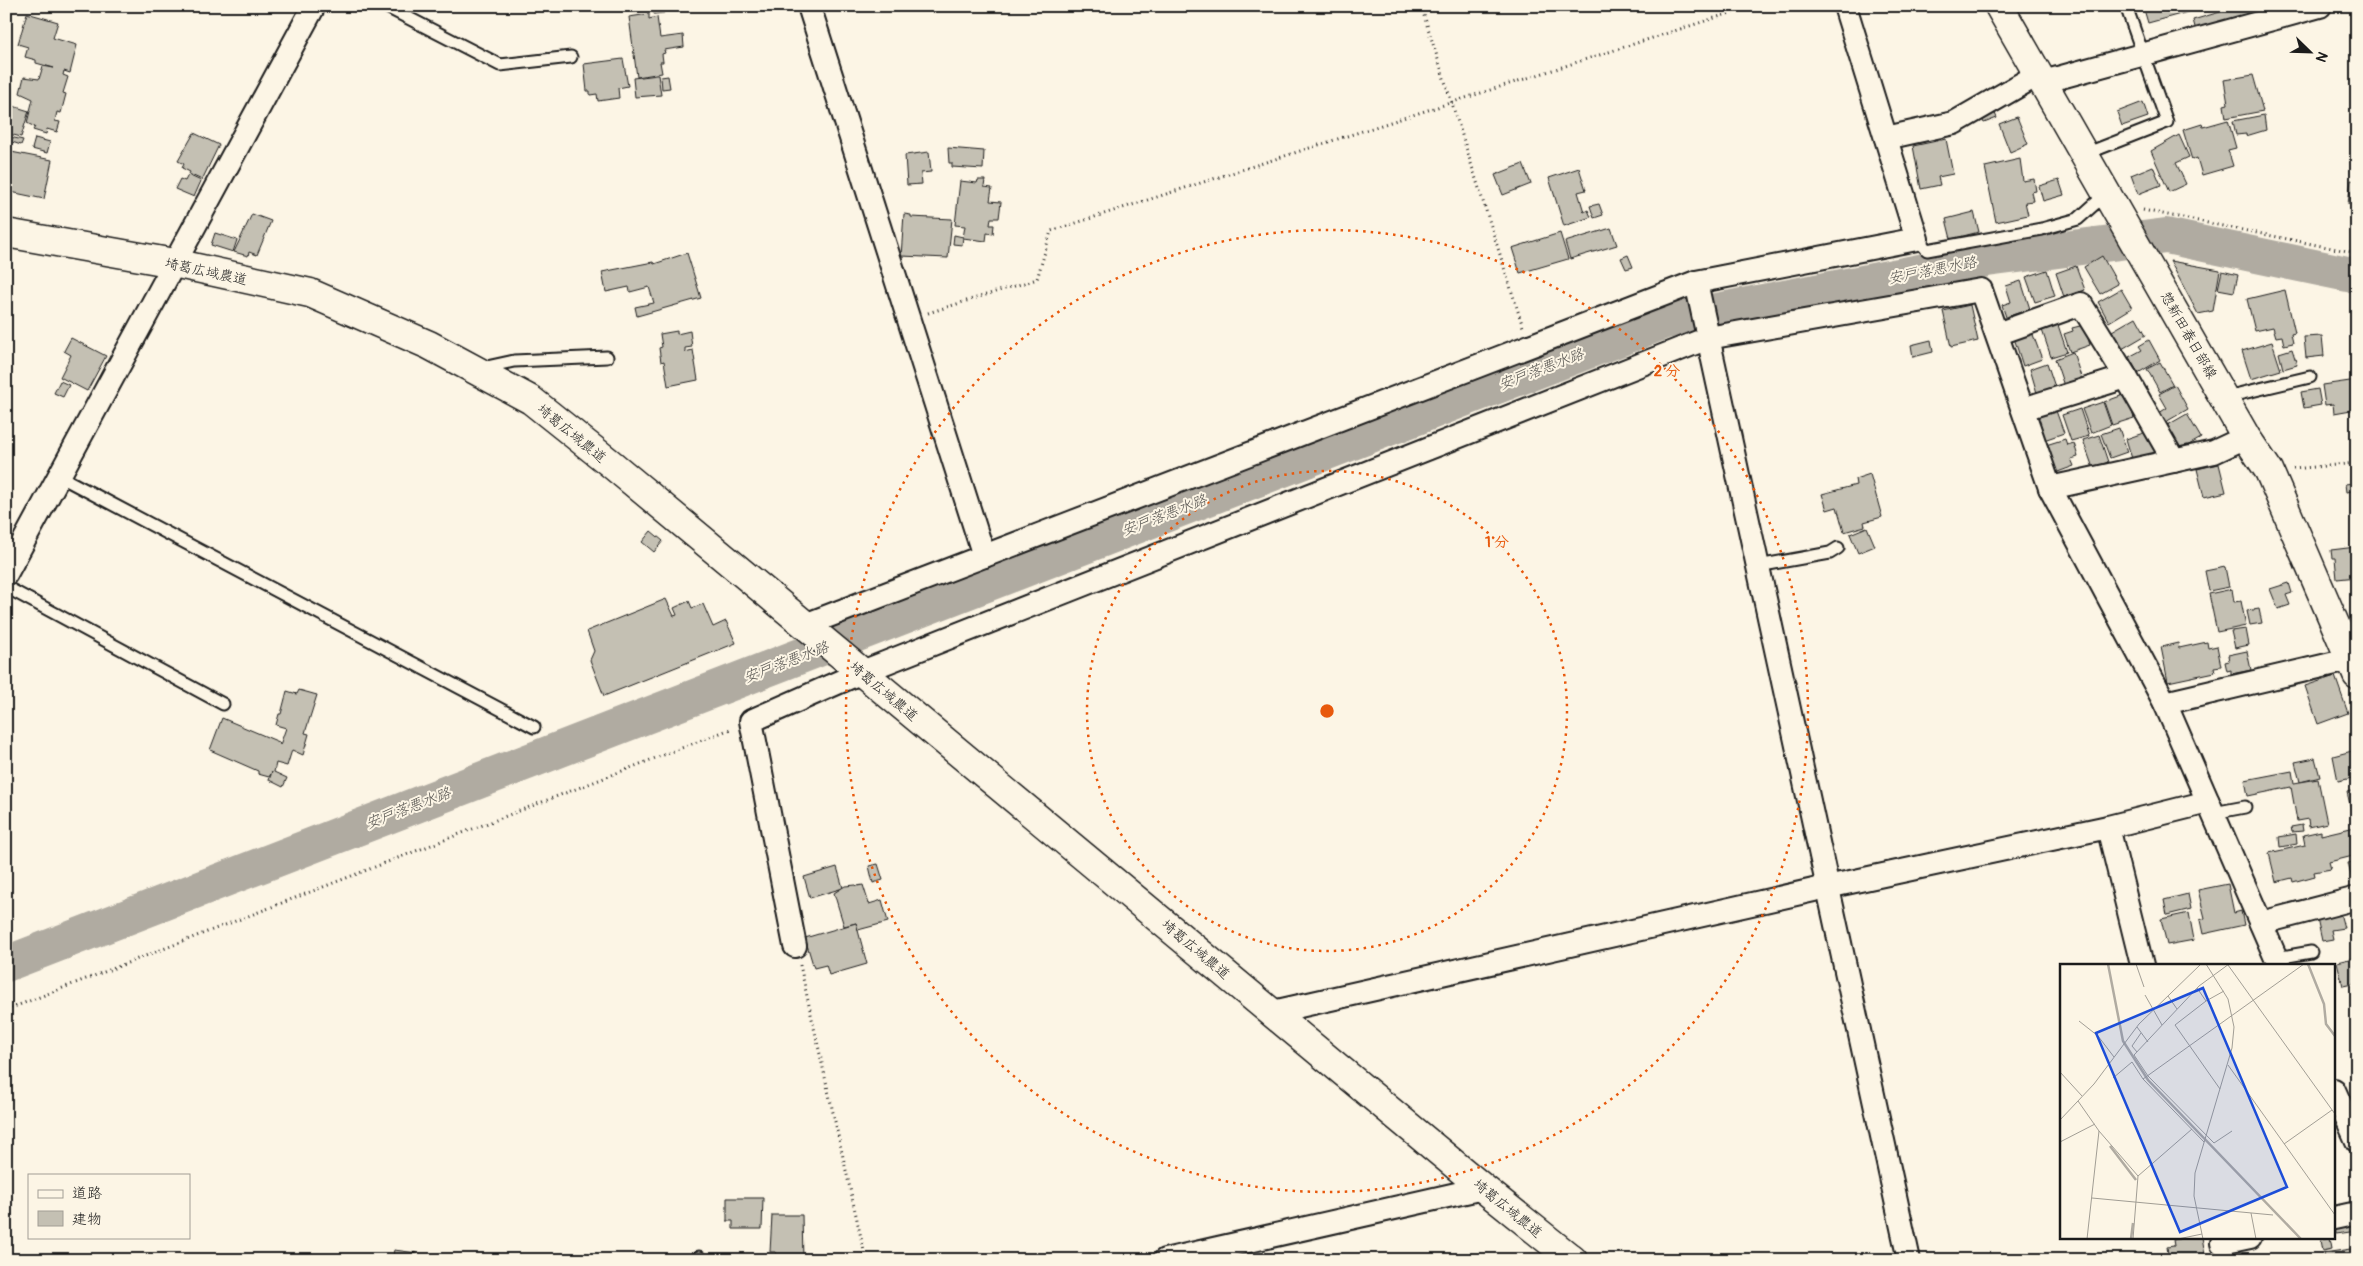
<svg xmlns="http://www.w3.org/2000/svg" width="2363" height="1266" font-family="Pangolin,'Klee One',sans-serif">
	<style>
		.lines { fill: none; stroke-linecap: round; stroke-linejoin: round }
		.river { stroke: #b0aba1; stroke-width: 36 }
		.building { fill: #c4c0b3; stroke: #1c1c1c }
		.service-casing { stroke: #1c1c1c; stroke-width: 15 }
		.minor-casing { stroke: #1c1c1c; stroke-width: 26 }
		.tertiary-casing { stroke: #1c1c1c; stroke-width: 31 }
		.secondary-casing { stroke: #1c1c1c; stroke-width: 31 }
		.path { stroke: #1c1c1c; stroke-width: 3; stroke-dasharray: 1 4; stroke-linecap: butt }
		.service { stroke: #fcf5e5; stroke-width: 11 }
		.minor { stroke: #fcf5e5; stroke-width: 22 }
		.tertiary { stroke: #fcf5e5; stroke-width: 28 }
		.secondary { stroke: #fcf5e5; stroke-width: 28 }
		.ring { fill: none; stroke: #e8590c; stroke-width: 2.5; stroke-dasharray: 2.5 5 }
		.labels { text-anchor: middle; stroke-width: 4; stroke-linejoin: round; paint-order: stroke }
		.street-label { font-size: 14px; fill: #1c1c1c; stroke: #fcf5e5 }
		.water-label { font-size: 15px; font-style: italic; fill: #575551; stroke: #fcf5e5 }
		.inset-river { fill: none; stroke: #b0aba1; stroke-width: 2.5 }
		.inset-road { fill: none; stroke: #a29e95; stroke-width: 1 }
		.view { fill: #1d4ed8; fill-opacity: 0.15; stroke: #1d4ed8; stroke-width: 2.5 }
		.inset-edge { fill: none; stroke: #1c1c1c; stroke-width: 2.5 }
		.centre { fill: #e8590c; stroke: #fcf5e5; stroke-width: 2.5 }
		.ring-label { font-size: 15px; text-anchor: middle; font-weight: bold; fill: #e8590c; stroke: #fcf5e5; stroke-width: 4; stroke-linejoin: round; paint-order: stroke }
	</style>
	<rect width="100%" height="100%" fill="#fcf5e5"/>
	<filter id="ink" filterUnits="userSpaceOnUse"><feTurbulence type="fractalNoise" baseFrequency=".02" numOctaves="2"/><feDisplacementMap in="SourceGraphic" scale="10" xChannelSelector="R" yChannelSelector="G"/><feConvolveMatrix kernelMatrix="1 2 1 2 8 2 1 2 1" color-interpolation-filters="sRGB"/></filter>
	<g filter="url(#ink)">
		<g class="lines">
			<polyline class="river" points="6,964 1665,321 1987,259 2166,236 2357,276"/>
		</g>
		<g class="building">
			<polygon points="653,6 663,6 664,13 654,14"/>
			<polygon points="2143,6 2186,6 2188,12 2148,23"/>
			<polygon points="2240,6 2255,6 2259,19 2198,38 2193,20"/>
			<polygon points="27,13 58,22 53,38 77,45 70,73 64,71 63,75 68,77 63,93 66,94 61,113 57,112 55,121 60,122 57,132 47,129 46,134 33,130 35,127 27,123 33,99 20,93 24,77 39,79 43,66 54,68 36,63 36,60 25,57 28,47 18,44"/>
			<polygon points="649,14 649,19 657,17 660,38 683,35 684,47 664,50 665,53 662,54 663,62 660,62 662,73 637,77 629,17"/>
			<polygon points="623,59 628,86 618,88 619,98 598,101 597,94 590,95 590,91 587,91 584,64"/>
			<polygon points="658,75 661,95 635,97 633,78"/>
			<polygon points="2253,75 2263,111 2226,118 2224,105 2228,104 2224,80"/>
			<polygon points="668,76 670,88 662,89 661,77"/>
			<polygon points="2143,102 2148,117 2122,126 2117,112"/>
			<polygon points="13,106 29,111 21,137 6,133 6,113 10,114"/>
			<polygon points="1993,109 1997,118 1984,123 1980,115"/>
			<polygon points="2264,115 2266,130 2246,136 2246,134 2236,135 2233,121"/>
			<polygon points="2017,117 2028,144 2010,152 1999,124"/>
			<polygon points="2228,120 2236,148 2228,150 2233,166 2202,175 2197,158 2192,160 2183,130 2202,124 2203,127"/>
			<polygon points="194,133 219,145 202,180 189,174 190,172 182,168 184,164 178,161"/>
			<polygon points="2179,135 2189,157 2176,163 2186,184 2169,192 2151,151"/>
			<polygon points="10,137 23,140 21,145 9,141"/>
			<polygon points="35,138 50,142 47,153 32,149"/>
			<polygon points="1946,139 1953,174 1938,177 1940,185 1921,189 1913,146"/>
			<polygon points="948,148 984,151 983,169 952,167 952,163 949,163"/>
			<polygon points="6,151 52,160 44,199 6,191"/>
			<polygon points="929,152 931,172 921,173 922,184 907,185 905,155"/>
			<polygon points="2020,159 2023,181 2034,179 2036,191 2031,192 2033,201 2025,202 2028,215 1996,222 1985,167"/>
			<polygon points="1523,164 1531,184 1503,195 1495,175"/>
			<polygon points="2153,166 2161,185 2138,194 2131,175"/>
			<polygon points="1579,168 1586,190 1578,192 1584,212 1588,210 1591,217 1564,226 1549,178"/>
			<polygon points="188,175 201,181 194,197 175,189 180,179 185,181"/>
			<polygon points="978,180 985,180 984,187 992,188 990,201 1001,202 999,218 991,218 990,225 994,225 993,234 987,233 986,241 963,238 965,226 955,225 960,181 977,183"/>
			<polygon points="2059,180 2064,195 2043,201 2039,186"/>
			<polygon points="2351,180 2357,181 2357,204 2348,204"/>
			<polygon points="1599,204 1603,215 1594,218 1590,206"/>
			<polygon points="1974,212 1979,232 1951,239 1946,219"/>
			<polygon points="252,214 271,221 257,255 249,252 248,256 234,252"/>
			<polygon points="904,214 911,215 911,217 952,219 948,258 901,256"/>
			<polygon points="1611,228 1617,245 1570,259 1565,242"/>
			<polygon points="215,233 237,240 233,252 211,245"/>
			<polygon points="1560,233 1568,259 1520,273 1512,248"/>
			<polygon points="954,235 963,237 962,245 953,244"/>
			<polygon points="687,253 701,298 637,316 635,307 654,303 649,287 630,292 629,287 606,292 602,272 653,262 654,264"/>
			<polygon points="1628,255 1633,267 1626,269 1621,258"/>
			<polygon points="2102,256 2118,284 2100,294 2084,267"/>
			<polygon points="2170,261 2220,270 2213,311 2198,314"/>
			<polygon points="2076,266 2085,290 2064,297 2056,273"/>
			<polygon points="2047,270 2055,296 2035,302 2026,277"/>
			<polygon points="2222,271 2238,275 2234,292 2218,289"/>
			<polygon points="2021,281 2030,309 2006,317 2002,305 2011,302 2006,286"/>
			<polygon points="2121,289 2132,308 2109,322 2098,302"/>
			<polygon points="2285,290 2295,333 2291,334 2293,343 2284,345 2282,336 2276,337 2273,327 2255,331 2247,299"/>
			<polygon points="1970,305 1978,341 1951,347 1943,311"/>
			<polygon points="2136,317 2146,335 2122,349 2112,331"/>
			<polygon points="2057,322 2067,352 2051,357 2041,327"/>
			<polygon points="2084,325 2090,345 2070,352 2064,334 2073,331 2072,328"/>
			<polygon points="677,331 677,334 690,331 692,347 685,348 685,352 693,350 698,380 668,386 664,361 661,362 659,348 662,347 660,334"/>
			<polygon points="2032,332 2042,359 2023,366 2014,338"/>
			<polygon points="2322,336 2324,356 2306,358 2304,337"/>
			<polygon points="71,338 106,356 87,391 60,377 71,355 64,351"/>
			<polygon points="1931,340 1933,352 1913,357 1911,345"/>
			<polygon points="2149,340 2160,360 2138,373 2129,357 2142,350 2139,346"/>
			<polygon points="2272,342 2281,370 2251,379 2242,351"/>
			<polygon points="2292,349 2297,365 2283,369 2279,353"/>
			<polygon points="2073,352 2082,380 2064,386 2055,359"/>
			<polygon points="2160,362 2173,385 2160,392 2147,369"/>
			<polygon points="2047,363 2055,387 2037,393 2030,369"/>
			<polygon points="2357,380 2357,409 2334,413 2333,404 2325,405 2322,385"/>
			<polygon points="60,381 69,385 63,397 54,393"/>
			<polygon points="2175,385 2188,409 2164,423 2159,413 2167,408 2159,394"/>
			<polygon points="2318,389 2321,405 2304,408 2301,392"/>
			<polygon points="2126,394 2134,418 2112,425 2104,402"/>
			<polygon points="2103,402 2111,425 2091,433 2082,409"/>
			<polygon points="2055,408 2064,433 2041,441 2033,416"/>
			<polygon points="2080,409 2089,436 2071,441 2062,415"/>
			<polygon points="2187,414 2201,438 2180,450 2166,426"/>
			<polygon points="2119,428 2127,452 2110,458 2101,434"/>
			<polygon points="2149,431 2157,454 2133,462 2126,439"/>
			<polygon points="2099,435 2108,462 2093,468 2083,440"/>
			<polygon points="2065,439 2067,445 2074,443 2078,457 2071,459 2074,466 2055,473 2046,445"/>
			<polygon points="2219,464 2226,492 2204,497 2197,469"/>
			<polygon points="1870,474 1882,517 1864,522 1865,526 1844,532 1837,507 1827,510 1822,494 1856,485 1855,479"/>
			<polygon points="2353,483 2354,491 2346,492 2345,484"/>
			<polygon points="2357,496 2357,537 2352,497"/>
			<polygon points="1867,527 1875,546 1858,553 1850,534"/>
			<polygon points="651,531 663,541 654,552 642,542"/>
			<polygon points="2356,547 2357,577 2337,579 2335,558 2332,558 2331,550"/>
			<polygon points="2225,567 2229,587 2209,591 2205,571"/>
			<polygon points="2289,583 2292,593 2286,595 2290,605 2278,609 2270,589"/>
			<polygon points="2232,589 2234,602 2241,601 2246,626 2217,632 2209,594"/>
			<polygon points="666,599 674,616 677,615 674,608 689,601 692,608 703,604 713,627 726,621 736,643 604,696 590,660 594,651 587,631"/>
			<polygon points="2259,609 2262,623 2250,625 2247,611"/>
			<polygon points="2246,629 2249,645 2235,648 2231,631"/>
			<polygon points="2207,642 2208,648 2217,646 2221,666 2214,667 2215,672 2168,682 2161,647 2178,643 2179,648"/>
			<polygon points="2247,651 2251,670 2231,674 2231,670 2227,671 2225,662 2229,661 2228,655"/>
			<polygon points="2335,676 2348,713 2318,724 2305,686"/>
			<polygon points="299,690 317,695 305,733 309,734 303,755 292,750 287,766 276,763 274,772 287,778 283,787 269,780 272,772 269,777 258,774 258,771 210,750 222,718 279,742 280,745 286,728 276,725 279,714 281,714 287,691 297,694"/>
			<polygon points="2352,751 2357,777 2338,781 2333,756"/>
			<polygon points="2315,758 2320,777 2300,782 2295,762"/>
			<polygon points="2292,771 2294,783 2318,779 2327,823 2309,827 2308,819 2297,821 2291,787 2248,796 2245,780"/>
			<polygon points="2357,790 2357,816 2353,817 2347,792"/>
			<polygon points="2302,825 2303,831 2292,832 2291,827"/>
			<polygon points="2355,827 2357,855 2329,862 2331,869 2314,872 2315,876 2293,882 2292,878 2276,882 2269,853 2305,845 2303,835 2321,831 2321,835"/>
			<polygon points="2296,834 2297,844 2280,847 2279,837"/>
			<polygon points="2357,861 2357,891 2355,892 2348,863"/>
			<polygon points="878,864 883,880 873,883 869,866"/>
			<polygon points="837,867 843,888 810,898 804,877"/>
			<polygon points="2228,884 2234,913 2241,911 2244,925 2203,934 2200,920 2205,918 2198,890"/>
			<polygon points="856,885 857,886 863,885 869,904 882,900 888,922 858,930 856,923 844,926 834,893 845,886"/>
			<polygon points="2188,894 2191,909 2167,915 2164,900"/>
			<polygon points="2189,913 2194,940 2167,945 2161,919"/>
			<polygon points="2340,913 2344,928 2331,930 2333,939 2322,941 2317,918"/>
			<polygon points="856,923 867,964 829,975 826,965 814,968 805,938"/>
			<polygon points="2357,957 2357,983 2343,986 2337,962"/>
			<polygon points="727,1198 763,1198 762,1229 733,1229 733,1221 727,1221"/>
			<polygon points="772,1215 802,1215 803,1260 776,1260 776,1252 770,1252"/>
			<polygon points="2357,1223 2357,1231 2336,1234 2335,1227"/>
			<polygon points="2187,1237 2202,1237 2206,1260 2169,1260 2167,1247 2174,1246 2173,1240"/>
			<polygon points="2330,1238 2332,1249 2323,1251 2321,1240"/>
			<polygon points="2357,1248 2357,1260 2325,1260 2324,1253"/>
			<polygon points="394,1250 417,1253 416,1260 392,1260"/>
		</g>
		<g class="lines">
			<defs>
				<g id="service">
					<polyline points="385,6 500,65 571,57"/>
					<polyline points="2085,154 2167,122 2126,6"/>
					<polyline points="1917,239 1927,250 2042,229 2078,219 2107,193"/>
					<polyline points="482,368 514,361 607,357"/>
					<polyline points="2226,397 2310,377"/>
					<polyline points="59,476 534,727"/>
					<polyline points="1758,566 1830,553 1838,548"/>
					<polyline points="6,587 223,704"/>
					<polyline points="2213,813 2245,807"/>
					<polyline points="2276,958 2311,952"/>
					<polyline points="699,1257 699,1260"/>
				</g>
				<g id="minor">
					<polyline points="809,6 984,556"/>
					<polyline points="2043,82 2320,6"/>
					<polyline points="1886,138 1954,123 2039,74"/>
					<polyline points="1696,282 1909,1260"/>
					<polyline points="1997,334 2081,304 2126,377 2174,461"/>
					<polyline points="2023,409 2126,377"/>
					<polyline points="2050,488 2214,452 2246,437"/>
					<polyline points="6,574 314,6"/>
					<polyline points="805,625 1696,282 1917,239 1845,6"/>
					<polyline points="2165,703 2357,658"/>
					<polyline points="2108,827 2208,802"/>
					<polyline points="2261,923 2357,898"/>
					<polyline points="795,946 751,721 862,672 1708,338 1981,290 2050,488 2165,703 2279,965"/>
					<polyline points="1273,1012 1827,887 2108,827 2142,965"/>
					<polyline points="2334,1090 2357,1141"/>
					<polyline points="2334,1218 2357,1213"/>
					<polyline points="2222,1243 2250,1237"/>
					<polyline points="1165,1260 1483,1188"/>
				</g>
				<polyline id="tertiary" points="6,233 174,263 310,293 429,345 531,400 610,463 1483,1188 1573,1260"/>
				<polyline id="secondary" points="1999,6 2246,437 2269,471 2357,675"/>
			</defs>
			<use href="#service" class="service-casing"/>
			<use href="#minor" class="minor-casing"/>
			<use href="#tertiary" class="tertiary-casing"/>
			<use href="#secondary" class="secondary-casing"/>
			<g class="path">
				<polyline points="1421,6 1523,327"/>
				<polyline points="2143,210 2357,253"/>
				<polyline points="928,313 1037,279 1051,231 1752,6"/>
				<polyline points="2293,469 2357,463"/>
				<polyline points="800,965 866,1260"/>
				<polyline points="6,1010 733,728"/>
			</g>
			<use href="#service" class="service"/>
			<use href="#minor" class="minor"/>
			<use href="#tertiary" class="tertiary"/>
			<use href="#secondary" class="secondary"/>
		</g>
	</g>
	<g class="ring">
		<circle cx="1327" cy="711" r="240"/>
		<circle cx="1327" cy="711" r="481"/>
	</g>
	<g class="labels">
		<g class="street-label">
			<text transform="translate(206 271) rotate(12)" y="5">埼葛広域農道</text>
			<text transform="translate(2189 335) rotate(60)" y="5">惣新田春日部線</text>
			<text transform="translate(572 433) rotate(39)" y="5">埼葛広域農道</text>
			<text transform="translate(884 691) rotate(40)" y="5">埼葛広域農道</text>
			<text transform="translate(1196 949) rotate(40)" y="5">埼葛広域農道</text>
			<text transform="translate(1508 1208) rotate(39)" y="5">埼葛広域農道</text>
		</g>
		<g class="water-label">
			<text transform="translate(1932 270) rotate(-11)" y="5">安戸落悪水路</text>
			<text transform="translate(1541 369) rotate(-21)" y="5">安戸落悪水路</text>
			<text transform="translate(1164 515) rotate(-21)" y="5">安戸落悪水路</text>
			<text transform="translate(786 662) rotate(-21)" y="5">安戸落悪水路</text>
			<text transform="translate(408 808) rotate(-21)" y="5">安戸落悪水路</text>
		</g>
	</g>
	<g transform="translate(2060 964)">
		<rect width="275" height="275" fill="#fcf5e5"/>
		<path class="inset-river" d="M48 0 63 77 88 116 241 275M248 0 264 40 266 60 275 72M50 182 76 216M71 275 73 259"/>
		<path class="inset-road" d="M76 0 84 23M169 0 139 22 74 91 88 112 154 179 172 167M168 1 275 150M137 24 146 37M85 31 102 61M108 32 117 45M19 57 38 72 54 93M77 63 88 78M77 88 72 82 81 69M168 101 275 251M0 108 22 132M53 114 72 98 83 115 144 178M83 115 244 0M160 125 115 61 146 37 164 27M18 137 39 167 27 275M0 156 34 120 79 60 141 0M39 167 78 212 73 275M0 178 35 160M224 180 272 146M78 212 132 165M32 234 213 251M191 249 196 275M118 275 142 270M143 275 134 232 135 209 172 84 174 63 168 35 146 0"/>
		<path class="view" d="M143 24 227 223 120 268 36 69Z"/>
		<rect width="275" height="275" class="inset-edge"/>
	</g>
	<circle cx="1327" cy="711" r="8" class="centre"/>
	<g class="ring-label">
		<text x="1667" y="376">2 分</text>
		<text x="1497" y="547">1 分</text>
	</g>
	<rect width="2363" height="1266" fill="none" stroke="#fcf5e5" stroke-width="25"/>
	<rect x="12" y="12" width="2338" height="1241" fill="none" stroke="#1c1c1c" stroke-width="2" filter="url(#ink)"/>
	<rect x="28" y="1174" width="162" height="65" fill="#fcf5e5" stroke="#a29e95"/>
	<rect x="38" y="1190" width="25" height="8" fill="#fcf5e5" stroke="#a29e95"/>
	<text x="72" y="1198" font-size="15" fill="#1c1c1c">道路</text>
	<rect x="38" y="1211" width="25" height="15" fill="#c4c0b3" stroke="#a29e95"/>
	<text x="72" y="1224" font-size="15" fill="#1c1c1c">建物</text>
	<g transform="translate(2310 52) rotate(113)" stroke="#fcf5e5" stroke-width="4" paint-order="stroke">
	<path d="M0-4L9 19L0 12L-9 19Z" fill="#1c1c1c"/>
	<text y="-8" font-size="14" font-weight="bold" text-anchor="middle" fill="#1c1c1c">N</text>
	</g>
</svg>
